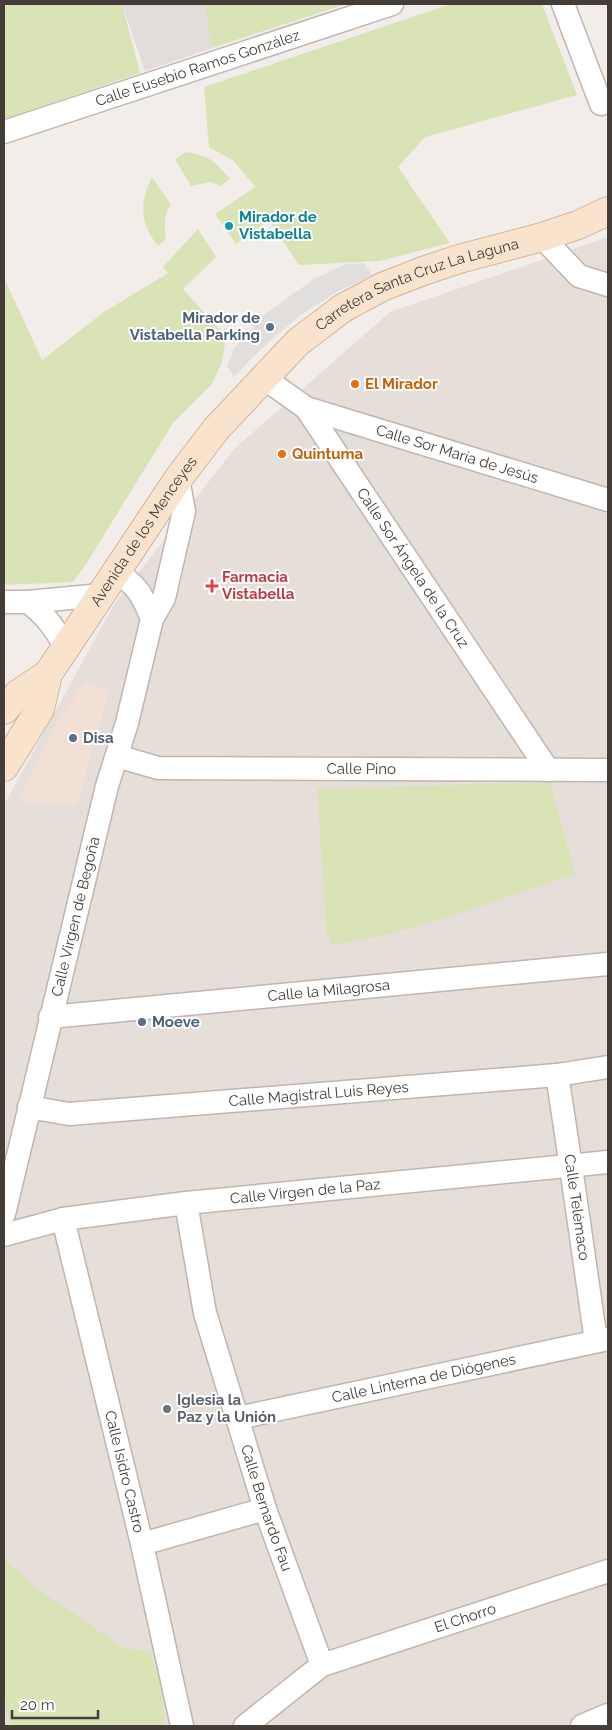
<svg xmlns="http://www.w3.org/2000/svg" width="612" height="1730" font-family="Raleway,sans-serif">
	<style>
		.residential { fill: #e6ded8 }
		.commercial { fill: #f2e0d6 }
		.industrial { fill: #e2ddda }
		.green { fill: #d9e3b6 }
		.parking { fill: #e1dfdd }
		.lines { fill: none; stroke-linecap: round; stroke-linejoin: round }
		.minor-casing { stroke: #c0b6af; stroke-width: 25 }
		.secondary-casing { stroke: #d0b79f; stroke-width: 30 }
		.minor { stroke: #fff; stroke-width: 22 }
		.secondary { stroke: #f9e3cd; stroke-width: 28 }
		.culture-dot { fill: #0f9aa8; stroke: #fff; stroke-width: 2 }
		.service-dot { fill: #5c6f8a; stroke: #fff; stroke-width: 2 }
		.food-dot { fill: #e8710a; stroke: #fff; stroke-width: 2 }
		.health-dot { fill: #e0444e; stroke: #fff; stroke-width: 2 }
		.worship-dot { fill: #6b7280; stroke: #fff; stroke-width: 2 }
		.labels { text-anchor: middle; stroke-width: 4; stroke-linejoin: round; paint-order: stroke }
		.street-label { font-size: 15px; fill: #453d38; stroke: #fff }
		.culture-label { font-size: 15px; font-weight: bold; fill: #0d838f; stroke: #fff; text-anchor: start }
		.service-label { font-size: 15px; font-weight: bold; fill: #4e5e75; stroke: #fff; text-anchor: start }
		.food-label { font-size: 15px; font-weight: bold; fill: #c56008; stroke: #fff; text-anchor: start }
		.health-label { font-size: 15px; font-weight: bold; fill: #be3a42; stroke: #fff; text-anchor: start }
		.worship-label { font-size: 15px; font-weight: bold; fill: #5b616d; stroke: #fff; text-anchor: start }
	</style>
	<rect width="100%" height="100%" fill="#f3ede9"/>
	<polygon class="residential" points="608,237 608,1726 4,1726 4,805 113,606 233,450 390,312"/>
	<polygon class="commercial" points="85,682 109,691 77,805 18,801 56,725"/>
	<polygon class="industrial" points="122,4 204,4 212,48 145,71"/>
	<g class="green">
		<polygon points="4,4 122,4 140,73 4,119"/>
		<polygon points="204,4 346,4 212,48"/>
		<polygon points="451,4 542,4 577,95 425,137 398,167 450,243 380,261 299,265 269,220 236,244 215,214 255,187 234,161 209,147 204,87"/>
		<path d="M186 152C210 156 214 161 230 179L221 186 211 182 191 186 175 159Z"/>
		<path d="M152 177 171 205C163 216 164 226 166 239L158 246C140 223 139 203 152 177Z"/>
		<polygon points="198,229 216,257 183,289 226,337 222,362 212,384 173,423 88,561 73,582 4,585 4,278 42,360 104,312 168,273 163,267"/>
		<path d="M550 782 575 874C496 900 413 933 332 945L327 934 317 789Z"/>
		<polygon points="4,1559 35,1587 124,1648 151,1652 160,1681 166,1726 11,1726 4,1697"/>
	</g>
	<polygon class="parking" points="364,263 372,275 337,292 299,316 258,352 234,377 227,366 235,347 265,314 314,279 346,264"/>
	<g class="lines">
		<defs>
			<g id="minor">
				<polyline points="563,4 601,104"/>
				<path id="s1" d="M4 132 392 4"/>
				<polyline points="542,237 579,276 608,285"/>
				<path id="s2" d="M264 378 306 408 548 770"/>
				<path id="s3" d="M306 408 608 500"/>
				<path d="M116 571C139 588 142 594 152 619"/>
				<polyline points="4,602 28,602 101,595"/>
				<path d="M28 602C46 615 54 628 66 647"/>
				<path id="s4" d="M117 756 158 768 608 770"/>
				<path id="s5" d="M50 1017 608 964"/>
				<path id="s6" d="M557 1075C571 1163 583 1252 596 1341"/>
				<path id="s7" d="M29 1107 69 1114 557 1075 608 1067"/>
				<path id="s8" d="M186 1203 205 1313 265 1509 322 1665"/>
				<path id="s9" d="M4 1214 107 786 127 723 152 619 164 598 184 511 178 479"/>
				<path id="s10" d="M63 1219 142 1544 182 1726"/>
				<path id="s11" d="M4 1235 63 1219 186 1203 608 1162"/>
				<path id="s12" d="M238 1418 608 1339"/>
				<polyline points="142,1544 265,1509"/>
				<path id="s13" d="M245 1726 322 1665 608 1571"/>
				<polyline points="582,1726 608,1715"/>
			</g>
			<g id="secondary">
				<polyline points="4,710 18,694 48,674"/>
				<path id="s14" d="M4 767 40 709 48 674 178 479 216 429 298 342 343 308 382 287 423 271 459 259 542 237 578 225 608 211"/>
			</g>
		</defs>
		<use href="#minor" class="minor-casing"/>
		<use href="#secondary" class="secondary-casing"/>
		<use href="#minor" class="minor"/>
		<use href="#secondary" class="secondary"/>
	</g>
	<circle class="culture-dot" cx="229" cy="226" r="5"/>
	<g class="service-dot">
		<circle cx="270" cy="327" r="5"/>
		<circle cx="73" cy="738" r="5"/>
		<circle cx="142" cy="1022" r="5"/>
	</g>
	<g class="food-dot">
		<circle cx="355" cy="384" r="5"/>
		<circle cx="282" cy="454" r="5"/>
	</g>
	<path class="health-dot" d="M209.5 578.5h5v5h5v5h-5v5h-5v-5h-5v-5h5z"/>
	<circle class="worship-dot" cx="167" cy="1409" r="5"/>
	<g class="labels">
		<g class="street-label">
			<text dy="5" stroke="none"><textPath href="#s1" startOffset="204">Calle Eusebio Ramos González</textPath></text>
			<text dy="5" stroke="none"><textPath href="#s14" startOffset="655">Carretera Santa Cruz La Laguna</textPath></text>
			<text dy="5" stroke="none"><textPath href="#s3" startOffset="158">Calle Sor María de Jesús</textPath></text>
			<text dy="5" stroke="none"><textPath href="#s14" startOffset="276">Avenida de los Menceyes</textPath></text>
			<text dy="5" stroke="none"><textPath href="#s2" startOffset="244">Calle Sor Ángela de la Cruz</textPath></text>
			<text dy="5" stroke="none"><textPath href="#s4" startOffset="246">Calle Pino</textPath></text>
			<text dy="5" stroke="none"><textPath href="#s9" startOffset="306">Calle Virgen de Begoña</textPath></text>
			<text dy="5" stroke="none"><textPath href="#s5" startOffset="280">Calle la Milagrosa</textPath></text>
			<text dy="5" stroke="none"><textPath href="#s7" startOffset="291">Calle Magistral Luis Reyes</textPath></text>
			<text dy="5" stroke="none"><textPath href="#s11" startOffset="305">Calle Virgen de la Paz</textPath></text>
			<text dy="5" stroke="none"><textPath href="#s6" startOffset="134">Calle Telémaco</textPath></text>
			<text dy="5" stroke="none"><textPath href="#s12" startOffset="190">Calle Linterna de Diógenes</textPath></text>
			<text dy="5" stroke="none"><textPath href="#s10" startOffset="260">Calle Isidro Castro</textPath></text>
			<text dy="5" stroke="none"><textPath href="#s8" startOffset="316">Calle Bernardo Fau</textPath></text>
			<text dy="5" stroke="none"><textPath href="#s13" startOffset="249">El Chorro</textPath></text>
		</g>
		<g class="culture-label">
			<text x="239" y="222">Mirador de<tspan x="239" dy="17">Vistabella</tspan></text>
		</g>
		<g class="service-label">
			<text x="260" y="323" text-anchor="end">Mirador de<tspan x="260" dy="17">Vistabella Parking</tspan></text>
			<text x="83" y="743">Disa</text>
			<text x="152" y="1027">Moeve</text>
		</g>
		<g class="food-label">
			<text x="365" y="389">El Mirador</text>
			<text x="292" y="459">Quintuma</text>
		</g>
		<g class="health-label">
			<text x="222" y="582">Farmacia<tspan x="222" dy="17">Vistabella</tspan></text>
		</g>
		<g class="worship-label">
			<text x="177" y="1405">Iglesia la<tspan x="177" dy="17">Paz y la Unión</tspan></text>
		</g>
	</g>
	<rect width="612" height="1730" fill="none" stroke="#453d38" stroke-width="10"/>
	<path d="M12 1710v8h86v-8" fill="none" stroke="#453d38" stroke-width="2.5"/>
	<text x="20" y="1710" font-size="15" fill="#453d38" stroke="#ffffff" stroke-width="4" paint-order="stroke">20 m</text>
</svg>
